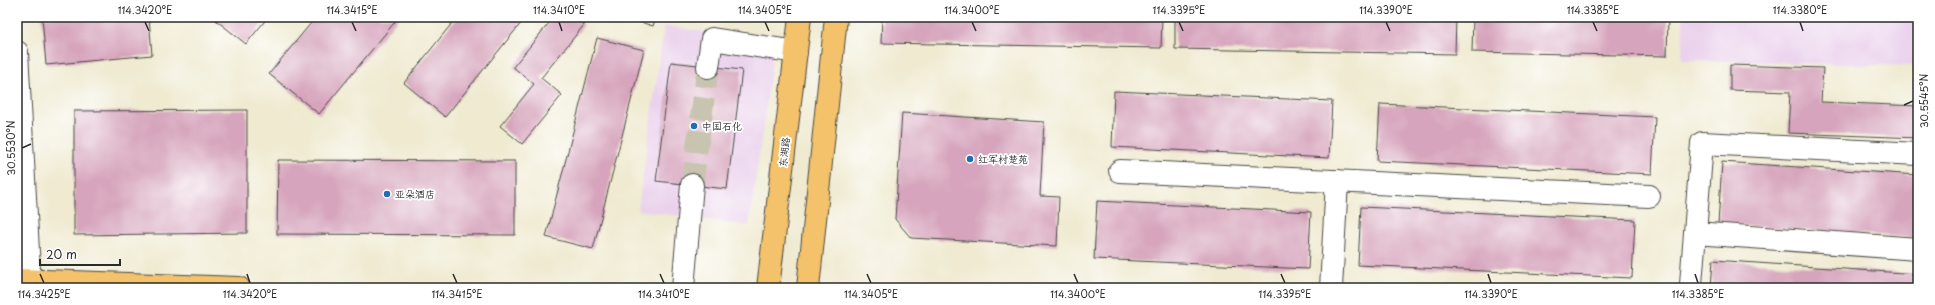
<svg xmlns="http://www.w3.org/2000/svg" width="1935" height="305" font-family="'Playpen Sans','LXGW WenKai TC',sans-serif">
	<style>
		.built { fill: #ead1ec }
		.building { fill: #d6a4bc }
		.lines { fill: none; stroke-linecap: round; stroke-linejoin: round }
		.minor-tunnel { stroke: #c8c4af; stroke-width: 22; stroke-dasharray: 22 11; stroke-linecap: butt }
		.minor-casing { stroke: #484844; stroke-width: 24 }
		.major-casing { stroke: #484844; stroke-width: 24 }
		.minor { stroke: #fff; stroke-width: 22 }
		.major { stroke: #f3c26a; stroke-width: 22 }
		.ticks { fill: none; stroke: #2b2b2b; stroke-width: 1.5 }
		.poi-dot { fill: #1f6fb2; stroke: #fff; stroke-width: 1.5 }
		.labels { text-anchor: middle; stroke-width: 3.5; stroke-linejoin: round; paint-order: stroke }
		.poi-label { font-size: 10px; fill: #2b2b2b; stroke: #fff; text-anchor: start }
		.street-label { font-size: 10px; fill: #2b2b2b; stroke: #fff }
		.neatline { fill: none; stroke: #2b2b2b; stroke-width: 1.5 }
		.ticks-label { font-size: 10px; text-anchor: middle; fill: #2b2b2b }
	</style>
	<rect width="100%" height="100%" fill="#fff"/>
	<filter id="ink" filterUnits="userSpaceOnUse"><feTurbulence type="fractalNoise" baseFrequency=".025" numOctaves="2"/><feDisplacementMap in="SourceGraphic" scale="8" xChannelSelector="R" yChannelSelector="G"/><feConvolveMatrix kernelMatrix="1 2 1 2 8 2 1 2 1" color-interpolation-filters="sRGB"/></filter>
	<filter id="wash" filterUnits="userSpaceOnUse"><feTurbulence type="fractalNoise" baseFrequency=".012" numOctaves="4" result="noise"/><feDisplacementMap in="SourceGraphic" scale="16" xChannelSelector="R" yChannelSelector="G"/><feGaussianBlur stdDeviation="0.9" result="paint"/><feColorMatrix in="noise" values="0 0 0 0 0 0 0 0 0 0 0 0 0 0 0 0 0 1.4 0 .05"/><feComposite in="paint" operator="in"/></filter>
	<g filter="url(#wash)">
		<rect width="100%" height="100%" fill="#efead0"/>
		<g class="built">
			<polygon points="1683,17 1918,17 1918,66 1682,60"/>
			<polygon points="664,26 775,41 749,226 638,210"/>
		</g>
		<g id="blocks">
			<g class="building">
				<polygon points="42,17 149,17 152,55 46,65"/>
				<polygon points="212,17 268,17 246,44"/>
				<polygon points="316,17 399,17 319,114 269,74"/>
				<polygon points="457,17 526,17 445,117 404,83"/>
				<polygon points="554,17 574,17 584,25 541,78 562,95 522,144 500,126 534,84 513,67"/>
				<polygon points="624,17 656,17 653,26"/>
				<polygon points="882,17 1162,17 1161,48 881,43"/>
				<polygon points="1175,17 1456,17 1455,54 1175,49"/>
				<polygon points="1473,17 1668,17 1667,56 1472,52"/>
				<polygon points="597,38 644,50 593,249 546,237"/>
				<polygon points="671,62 742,70 727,189 656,181"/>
				<polygon points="1730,65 1823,68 1821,102 1918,106 1918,138 1788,133 1790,92 1730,90"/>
				<polygon points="1114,91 1332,101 1329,158 1112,147"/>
				<polygon points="1380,104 1655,117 1652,174 1377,161"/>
				<polygon points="247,110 247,233 74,235 74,111"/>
				<polygon points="902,113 1044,122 1040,196 1059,197 1057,246 911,238 895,219"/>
				<polygon points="278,160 515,161 515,235 277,234"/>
				<polygon points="1722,162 1918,175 1918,238 1718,224"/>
				<polygon points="1097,201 1311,212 1308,269 1094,259"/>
				<polygon points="1361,207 1635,220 1632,278 1358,265"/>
				<polygon points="1713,260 1918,274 1918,288 1711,288"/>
			</g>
		</g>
	</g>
	<g filter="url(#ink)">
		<use href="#blocks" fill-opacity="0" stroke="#484844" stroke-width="1"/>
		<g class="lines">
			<polyline class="minor-tunnel" points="692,185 708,67"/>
			<defs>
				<g id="minor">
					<polyline points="17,52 30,288"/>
					<polyline points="708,67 712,39 796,52"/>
					<polyline points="1120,171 1649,196"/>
					<polyline points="1695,233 1918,249"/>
					<polyline points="1691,284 1702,143 1918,154"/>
					<polyline points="683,288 692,185"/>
					<polyline points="1331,288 1337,181"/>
				</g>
				<g id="major">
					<polyline points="17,280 239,288"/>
					<polyline points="768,288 800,17"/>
					<polyline points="808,288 836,17"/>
				</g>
			</defs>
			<use href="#minor" class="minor-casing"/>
			<use href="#major" class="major-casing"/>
			<use href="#minor" class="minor"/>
			<use href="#major" class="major"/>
		</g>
	</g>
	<path class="ticks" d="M145 22 149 31M352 22 356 31M559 22 562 31M765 22 769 31M972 22 976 31M1179 22 1183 31M1386 22 1390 31M1593 22 1597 31M1800 22 1803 31M1904 105 1913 101M22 148 31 144M40 274 44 283M247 274 250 283M453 274 457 283M660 274 664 283M867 274 871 283M1074 274 1078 283M1281 274 1285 283M1488 274 1491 283M1695 274 1698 283"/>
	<g class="poi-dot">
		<circle cx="694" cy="126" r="4"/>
		<circle cx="970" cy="159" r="4"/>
		<circle cx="387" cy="194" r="4"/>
	</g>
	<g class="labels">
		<g class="poi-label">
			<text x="702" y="130">中国石化</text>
			<text x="978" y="163">红军村楚苑</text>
			<text x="395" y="198">亚朵酒店</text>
		</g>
		<g class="street-label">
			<text transform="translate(784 152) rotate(-83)" y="4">东湖路</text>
		</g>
	</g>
	<rect width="1935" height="305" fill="none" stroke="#fff" stroke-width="44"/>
	<path d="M40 259v6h80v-6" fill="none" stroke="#2b2b2b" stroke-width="2"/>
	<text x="46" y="259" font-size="12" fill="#2b2b2b" stroke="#ffffff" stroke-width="3" paint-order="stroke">20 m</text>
	<rect x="22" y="22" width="1891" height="261" class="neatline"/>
	<g class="ticks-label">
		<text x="145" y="14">114.3420°E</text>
		<text x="352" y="14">114.3415°E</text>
		<text x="559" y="14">114.3410°E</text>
		<text x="765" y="14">114.3405°E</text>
		<text x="972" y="14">114.3400°E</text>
		<text x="1179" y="14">114.3395°E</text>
		<text x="1386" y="14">114.3390°E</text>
		<text x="1593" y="14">114.3385°E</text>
		<text x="1800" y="14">114.3380°E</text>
		<text transform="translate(1924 101) rotate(-90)" y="4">30.5545°N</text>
		<text transform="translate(11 148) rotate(-90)" y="4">30.5530°N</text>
		<text x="44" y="298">114.3425°E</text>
		<text x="250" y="298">114.3420°E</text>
		<text x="457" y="298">114.3415°E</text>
		<text x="664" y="298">114.3410°E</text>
		<text x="871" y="298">114.3405°E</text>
		<text x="1078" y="298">114.3400°E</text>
		<text x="1285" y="298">114.3395°E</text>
		<text x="1491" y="298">114.3390°E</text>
		<text x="1698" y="298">114.3385°E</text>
	</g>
</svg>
